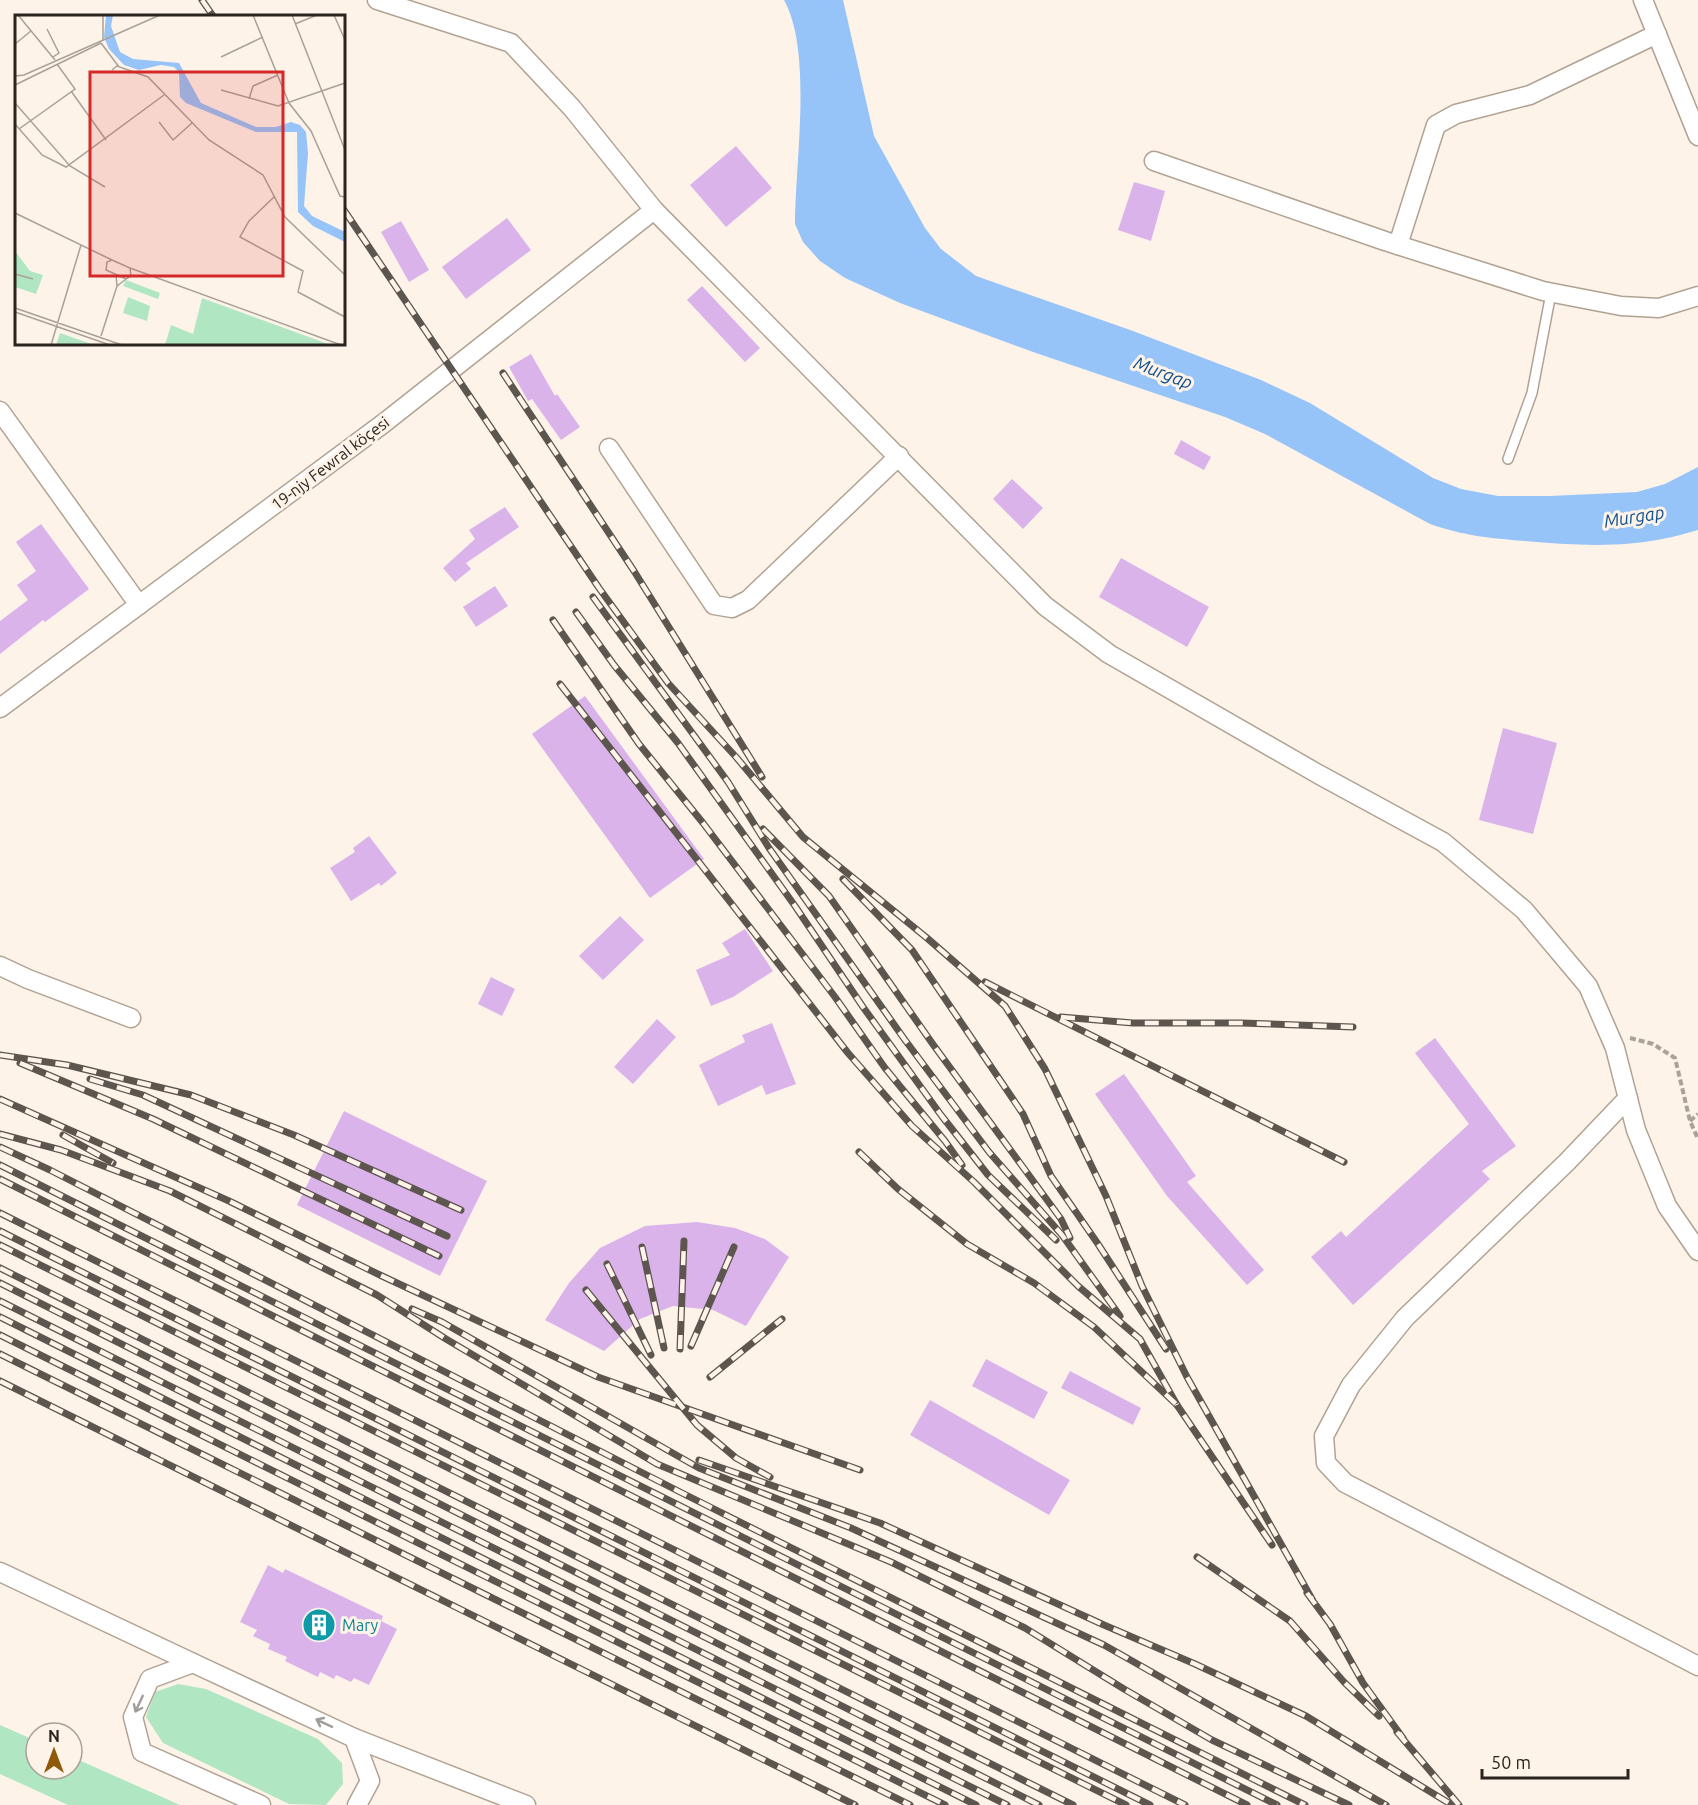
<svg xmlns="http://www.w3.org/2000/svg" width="1698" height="1805" font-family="Ubuntu,sans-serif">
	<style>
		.green { fill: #b0e7c2 }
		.water { fill: #96c3f8 }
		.building { fill: #dbb3eb }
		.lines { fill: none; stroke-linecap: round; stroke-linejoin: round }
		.service-casing { stroke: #b1a292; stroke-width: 12 }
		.minor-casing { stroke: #b1a292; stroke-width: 21 }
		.path { stroke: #aaa29a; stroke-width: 4; stroke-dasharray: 6 3; stroke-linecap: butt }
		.service { stroke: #fff; stroke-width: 9 }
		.minor { stroke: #fff; stroke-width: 18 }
		.rail-casing { stroke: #5d564f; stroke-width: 7 }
		.rail { stroke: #fdf3e9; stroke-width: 4.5; stroke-dasharray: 14; stroke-linecap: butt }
		.oneway { stroke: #a09d9a }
		.labels { text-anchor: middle; stroke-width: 6; stroke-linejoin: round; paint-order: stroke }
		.street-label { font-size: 16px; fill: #2b251f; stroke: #fdf3e9 }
		.culture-label { font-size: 16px; fill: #0d838f; stroke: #fdf3e9; text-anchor: start }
		.water-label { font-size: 18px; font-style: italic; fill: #124f8d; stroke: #fdf3e9 }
		.inset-road { fill: none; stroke: #a9a198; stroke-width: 1.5 }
		.view { fill: #d62828; fill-opacity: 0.15; stroke: #d62828; stroke-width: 3 }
		.inset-edge { fill: none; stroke: #2b251f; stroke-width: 3 }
	</style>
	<rect width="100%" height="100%" fill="#fdf3e9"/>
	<g class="green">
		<polygon points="178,1684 206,1689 318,1739 342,1763 343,1784 326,1805 289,1804 163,1743 146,1717 155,1692"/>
		<polygon points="0,1725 36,1741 36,1769 72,1769 72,1757 180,1805 68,1805 0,1774"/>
	</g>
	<path class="water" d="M784 0H843L874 136 925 228 941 249 976 276 1133 331 1261 380 1310 403 1433 478 1461 489 1498 496H1550L1637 492 1665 484 1698 467V530C1686 533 1674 537 1662 539 1618 548 1570 545 1525 541 1489 538 1465 536 1430 524L1265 434 1225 417 1036 353 900 303 845 278 820 261 803 242 795 224C795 164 813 52 784 0Z"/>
	<g class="building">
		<polygon points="736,146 772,188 726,227 690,185"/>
		<polygon points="1134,182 1165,191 1151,241 1118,230"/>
		<polygon points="507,218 531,250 466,299 442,267"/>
		<polygon points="401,221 429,270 409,282 381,232"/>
		<polygon points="702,286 760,348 745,362 687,300"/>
		<polygon points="531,354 555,396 557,394 580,427 561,440 532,399 528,401 509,367"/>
		<polygon points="1181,440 1211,457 1204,470 1174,454"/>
		<polygon points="1012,479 1043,508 1023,529 993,499"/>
		<polygon points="505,507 519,527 466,563 471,569 455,582 443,568 475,539 469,530"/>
		<polygon points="41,524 89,589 45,622 43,620 0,654 0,621 28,600 17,585 36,571 16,542"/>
		<polygon points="1121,558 1209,607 1187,647 1099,597"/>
		<polygon points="495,586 508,606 476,627 463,607"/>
		<polygon points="585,696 704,859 650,898 532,734"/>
		<polygon points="1503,728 1557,743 1533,834 1479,820"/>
		<polygon points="369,836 397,873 381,886 379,883 351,901 330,868 355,852 353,848"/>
		<polygon points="620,916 644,940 603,980 579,956"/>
		<polygon points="745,929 773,971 733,997 711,1006 696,970 730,955 722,943"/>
		<polygon points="491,977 515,989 502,1016 478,1004"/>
		<polygon points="657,1019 676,1037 633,1084 614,1067"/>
		<polygon points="772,1023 796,1084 766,1095 762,1085 718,1106 699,1065 745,1042 742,1035"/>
		<polygon points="1435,1038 1516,1146 1482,1171 1490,1179 1353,1305 1311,1257 1341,1231 1346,1237 1469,1124 1415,1053"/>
		<polygon points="1124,1074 1196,1176 1187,1182 1264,1270 1247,1285 1167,1196 1095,1094"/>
		<polygon points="344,1111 487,1181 440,1276 297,1205"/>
		<polygon points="697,1222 735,1228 765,1239 789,1257 746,1326 713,1310 673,1306 640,1319 604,1351 545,1320 569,1283 600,1248 645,1226"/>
		<polygon points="986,1359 1048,1392 1034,1419 972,1386"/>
		<polygon points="1070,1371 1141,1408 1133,1425 1061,1388"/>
		<polygon points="930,1400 1070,1480 1049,1515 910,1435"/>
		<polygon points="268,1565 283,1573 285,1569 383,1616 381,1621 397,1629 369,1685 354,1678 351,1682 336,1675 334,1679 320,1672 318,1677 285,1661 287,1657 268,1649 270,1644 253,1636 257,1630 240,1622"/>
	</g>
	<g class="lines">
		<defs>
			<polyline id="service" points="1508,459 1532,393 1551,293"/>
			<g id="minor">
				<polyline points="377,0 511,43 572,108 654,210 1045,606 1109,654 1318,774 1443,842 1524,910 1588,986 1615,1048 1636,1130 1667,1206 1698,1251"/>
				<polyline points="1643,0 1698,136"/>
				<polyline points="1154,161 1385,241 1543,291 1621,306 1659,308 1698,296"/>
				<polyline points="1398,245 1436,125 1456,114 1530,95 1657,34"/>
				<polyline points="0,411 139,605"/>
				<polyline points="609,448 714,605 732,608 748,600 899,456"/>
				<polyline points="0,708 384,423 654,210"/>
				<polyline points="0,966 28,979 131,1018"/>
				<polyline points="1628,1098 1567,1162 1405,1318 1351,1385 1324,1436 1326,1463 1345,1483 1698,1666"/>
				<polyline points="0,1572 193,1663"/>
				<polyline points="354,1738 526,1805"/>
				<polyline points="261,1805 142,1752 133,1717 150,1679 193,1663 354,1738 370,1781 357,1805"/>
			</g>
		</defs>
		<use href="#service" class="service-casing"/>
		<use href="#minor" class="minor-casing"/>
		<g class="path">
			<polyline points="1630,1038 1653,1044 1675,1058 1690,1121 1698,1139"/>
			<polyline points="1690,1121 1698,1114"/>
		</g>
		<use href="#service" class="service"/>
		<use href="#minor" class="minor"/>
		<defs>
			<g id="rail">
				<polyline points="202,0 213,16"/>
				<polyline points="344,210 599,588 668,683 736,757 803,837 927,938 1005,1006 1045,1069 1106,1196 1142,1286 1187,1377 1312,1599"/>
				<polyline points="503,373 634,571 762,777"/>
				<polyline points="593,597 728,782 769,848 905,1040 989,1152 1062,1235 1120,1316"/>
				<polyline points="576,612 614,665 678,743 795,906 863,1007 941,1115 988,1175 1056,1240"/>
				<polyline points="553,620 639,744 703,823 835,997 885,1068 945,1141 962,1165"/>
				<polyline points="560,684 848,1053 912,1126 974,1182 1078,1286 1140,1339 1177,1405"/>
				<polyline points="763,829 829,896 932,1043 1061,1219 1070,1238"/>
				<polyline points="843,879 912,950 1023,1114 1051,1176 1098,1244 1166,1349"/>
				<polyline points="985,982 1344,1162"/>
				<polyline points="1061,1017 1133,1023 1241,1023 1353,1027"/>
				<polyline points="0,1055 67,1065 191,1095 294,1135 461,1210"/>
				<polyline points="20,1063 153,1119 439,1256"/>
				<polyline points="90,1079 143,1095 447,1236"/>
				<polyline points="0,1099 229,1201 382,1276 598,1377 860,1470"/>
				<polyline points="0,1134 61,1150 170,1191 377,1295 446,1339 657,1464 891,1562 1025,1628 1124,1689 1212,1740 1349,1805"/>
				<polyline points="63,1135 113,1163"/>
				<polyline points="0,1147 50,1170 682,1493 1305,1805"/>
				<polyline points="859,1152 898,1189 967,1244 1034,1283 1094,1327 1177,1405 1272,1545"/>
				<polyline points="0,1165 1277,1805"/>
				<polyline points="0,1179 1247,1805"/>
				<polyline points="0,1213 1185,1805"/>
				<polyline points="0,1231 1150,1805"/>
				<polyline points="0,1245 1126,1805"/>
				<polyline points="642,1247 664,1348"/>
				<polyline points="607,1264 651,1355"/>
				<polyline points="0,1268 1073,1805"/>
				<polyline points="0,1283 1039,1805"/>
				<polyline points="586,1290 697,1425 736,1458 770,1477"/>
				<polyline points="0,1301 1007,1805"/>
				<polyline points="412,1309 442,1322 699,1468 851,1528 1104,1645 1386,1805"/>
				<polyline points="0,1317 976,1805"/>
				<polyline points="0,1335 945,1805"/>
				<polyline points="691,1346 734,1247"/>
				<polyline points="680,1349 684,1241"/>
				<polyline points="0,1354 910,1805"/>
				<polyline points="710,1377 782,1319"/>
				<polyline points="0,1381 855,1805"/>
				<polyline points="699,1460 880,1523 1104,1625 1195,1664 1306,1716 1452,1805"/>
				<polyline points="1197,1557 1290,1621 1344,1682 1379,1716"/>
				<polyline points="1307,1593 1330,1624 1363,1683 1403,1738"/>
				<polyline points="1397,1732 1459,1805"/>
			</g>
		</defs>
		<use href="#rail" class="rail-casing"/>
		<use href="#rail" class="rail"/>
	</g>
	<defs><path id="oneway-shaft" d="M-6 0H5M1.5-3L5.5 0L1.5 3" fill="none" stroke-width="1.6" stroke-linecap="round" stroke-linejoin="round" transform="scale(1.5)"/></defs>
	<g class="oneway">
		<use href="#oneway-shaft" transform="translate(139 1704) rotate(115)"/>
		<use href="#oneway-shaft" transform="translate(324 1723) rotate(-155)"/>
	</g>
	<defs>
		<symbol id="building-disc" viewBox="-11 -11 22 22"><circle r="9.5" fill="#0f9aa8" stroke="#fdf3e9"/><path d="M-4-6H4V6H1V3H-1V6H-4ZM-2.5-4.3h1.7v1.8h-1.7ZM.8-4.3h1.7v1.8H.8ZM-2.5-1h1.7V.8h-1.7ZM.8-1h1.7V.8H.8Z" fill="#fff"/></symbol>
	</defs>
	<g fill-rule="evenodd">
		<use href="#building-disc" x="300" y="1606" width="38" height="38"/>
	</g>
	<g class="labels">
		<g class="street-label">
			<text transform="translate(330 463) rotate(-37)" y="6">19-njy Fewral köçesi</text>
		</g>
		<g class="culture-label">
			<text x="342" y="1631">Mary</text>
		</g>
		<g class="water-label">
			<text transform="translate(1163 373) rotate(21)" y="6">Murgap</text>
			<text transform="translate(1634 517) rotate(-9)" y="6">Murgap</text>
		</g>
	</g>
	<g transform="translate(15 15)">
		<rect width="330" height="330" fill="#fdf3e9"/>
		<path d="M0 236 15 256 28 260 21 279 0 272ZM111 265 145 278 143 284 108 271ZM113 282 135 291 132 306 108 298ZM187 283 316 330H150L156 310 178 319ZM45 318 79 330H41Z" fill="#b0e7c2"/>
		<path d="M98 0 96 11 105 37 118 44 164 48 186 88 241 112H261L276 107 285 110 291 117 293 138 289 191 297 201 330 217V227L298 211 283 197 282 117H241L171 88 165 82 164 57 159 52 146 50 124 55 109 50 94 34 89 22 91 1Z" fill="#96c3f8"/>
		<path class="inset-road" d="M3 0 40 45M238 0 274 88 296 116 325 181 330 182M277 0 330 135M319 0 330 25M280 9 302 0M32 14 44 38 38 42M88 25V0M86 28 104 52M0 29 16 16M206 42 248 22M97 55 102 51 133 62 194 125 248 160 270 202 330 260M0 61 9 60 145 0M0 70 86 28M206 75 263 91 330 68M56 76 91 125M234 84 238 71 263 60M0 88 55 151 90 172M144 107 158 125 177 108M0 109 27 140 51 152 149 80M4 114 60 74 42 49M260 181 234 206 225 222 288 256 283 277 330 302M0 198 97 245M97 245 115 253 116 261 111 264 91 255 92 247ZM115 253 326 330M0 259 18 264M101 260 102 271 111 264M0 293 107 330M0 297 95 330M86 321 102 271M36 330 66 230"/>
		<path class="view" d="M75 57H268V261H75Z"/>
		<rect width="330" height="330" class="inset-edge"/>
	</g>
	<g transform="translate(54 1751)"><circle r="28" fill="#fdf3e9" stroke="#a9a198" stroke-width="1.5"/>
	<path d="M0-4.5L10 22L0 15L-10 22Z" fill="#8e5a09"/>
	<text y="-9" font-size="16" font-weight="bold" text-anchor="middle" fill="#2b251f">N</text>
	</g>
	<path d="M1482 1769v9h146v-9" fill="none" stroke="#2b251f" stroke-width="3"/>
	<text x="1491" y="1769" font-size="18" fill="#2b251f" stroke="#fdf3e9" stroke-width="4.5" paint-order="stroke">50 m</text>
</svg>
